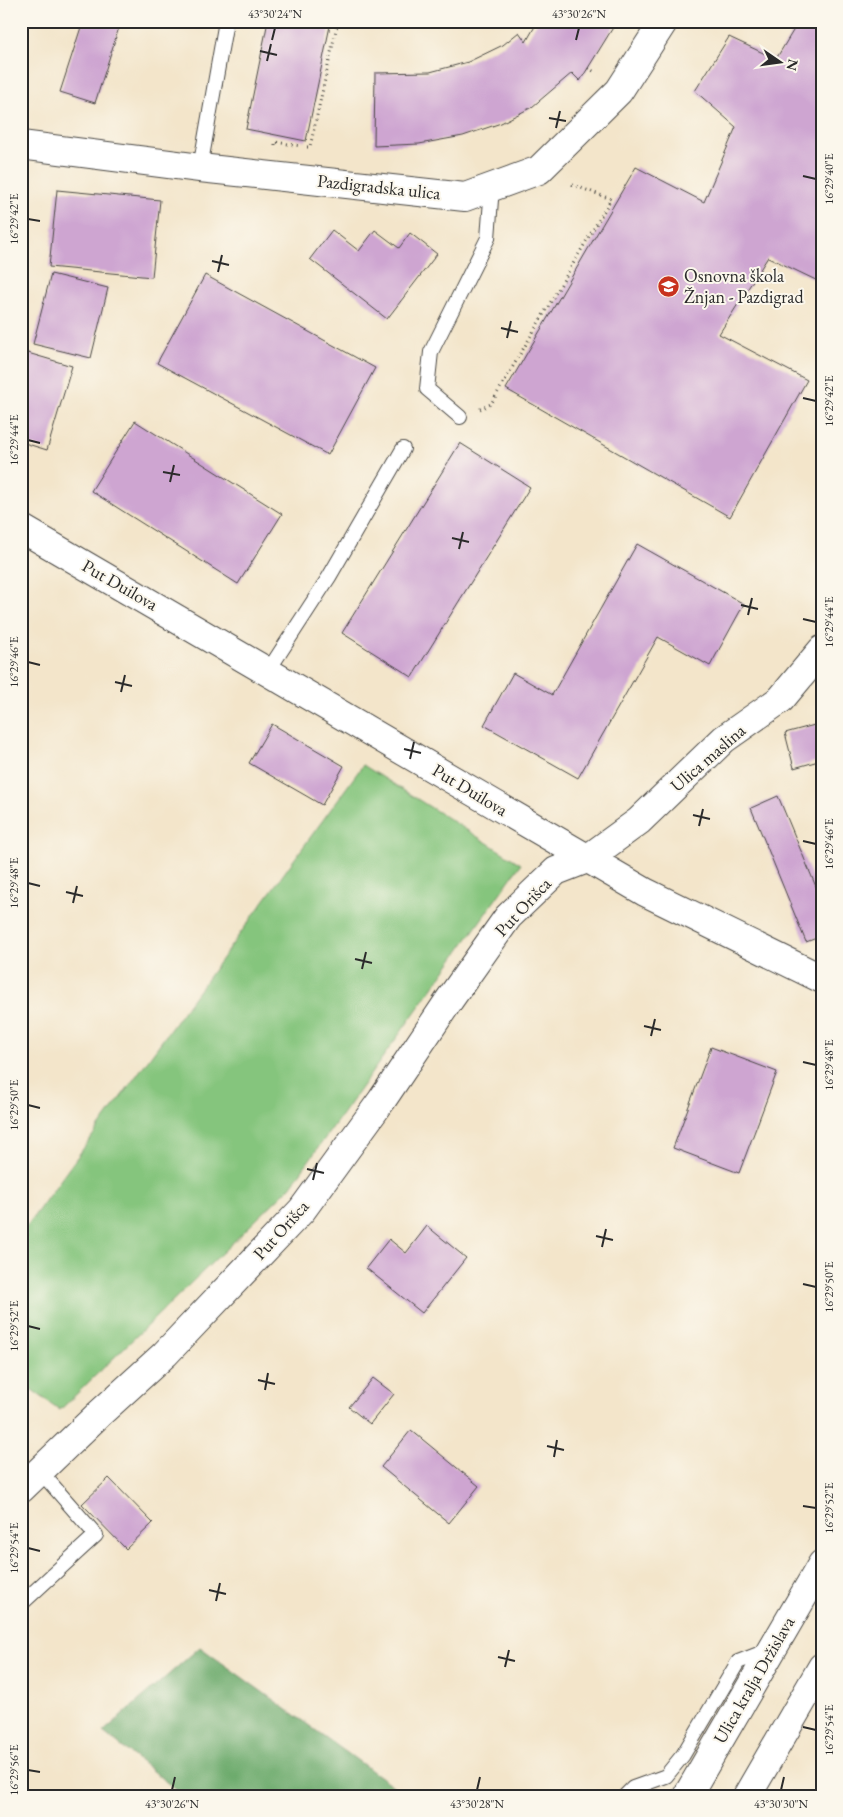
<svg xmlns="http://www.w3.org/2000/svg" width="843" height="1817" font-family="'EB Garamond',serif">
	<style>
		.green { fill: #85c57d; stroke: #587854 }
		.forest { fill: #6caa6c; stroke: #4c6a4c }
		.building { fill: #cea5d1 }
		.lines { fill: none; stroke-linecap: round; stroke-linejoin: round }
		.service-casing { stroke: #494743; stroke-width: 16 }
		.minor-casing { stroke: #494743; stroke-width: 30 }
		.trunk-casing { stroke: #494743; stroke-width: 30 }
		.path { stroke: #494743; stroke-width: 3; stroke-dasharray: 1 4; stroke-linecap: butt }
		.service { stroke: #fff; stroke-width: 14 }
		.minor { stroke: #fff; stroke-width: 28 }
		.trunk { stroke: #fff; stroke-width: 28 }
		.ticks { fill: none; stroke: #2b2b2b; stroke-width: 2 }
		.labels { text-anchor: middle; stroke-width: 4; stroke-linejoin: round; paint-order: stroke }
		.street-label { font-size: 18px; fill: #2b2b2b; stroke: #fbf7ec }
		.poi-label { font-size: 18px; fill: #2b2b2b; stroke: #fbf7ec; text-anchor: start }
		.neatline { fill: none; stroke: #2b2b2b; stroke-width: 2 }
		.ticks-label { font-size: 12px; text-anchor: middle; fill: #2b2b2b }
	</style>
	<rect width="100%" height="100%" fill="#fbf7ec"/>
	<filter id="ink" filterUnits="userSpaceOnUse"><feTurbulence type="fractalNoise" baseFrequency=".02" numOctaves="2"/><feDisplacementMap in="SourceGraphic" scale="10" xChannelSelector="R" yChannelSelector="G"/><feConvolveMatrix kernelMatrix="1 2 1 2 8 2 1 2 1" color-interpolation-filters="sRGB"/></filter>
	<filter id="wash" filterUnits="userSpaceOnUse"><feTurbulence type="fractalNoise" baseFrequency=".0096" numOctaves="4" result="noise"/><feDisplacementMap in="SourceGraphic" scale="20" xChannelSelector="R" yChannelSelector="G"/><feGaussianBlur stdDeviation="1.12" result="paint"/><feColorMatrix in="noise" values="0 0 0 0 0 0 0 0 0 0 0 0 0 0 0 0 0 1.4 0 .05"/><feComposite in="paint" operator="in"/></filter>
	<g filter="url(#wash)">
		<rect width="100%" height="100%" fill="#f3e5ca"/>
		<polygon class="green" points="363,765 521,864 290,1187 60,1410 21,1382 21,1234"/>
		<polygon class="forest" points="200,1647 407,1796 184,1796 103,1732"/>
		<g id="blocks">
			<g class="building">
				<polygon points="83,21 121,21 95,103 60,92"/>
				<polygon points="268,21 331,21 306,141 246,129"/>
				<polygon points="538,21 617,21 580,81 572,73 532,107 501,123 463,136 419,144 374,146 375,73 430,72 468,62 503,45 519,32 526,42"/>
				<polygon points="799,21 822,21 822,283 768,257 719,334 807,380 730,517 506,389 636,167 704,202 736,127 695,91 729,37 776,59"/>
				<polygon points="57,190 160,200 152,277 49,267"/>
				<polygon points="332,230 359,251 375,230 399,248 410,233 437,254 387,319 310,259"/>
				<polygon points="51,274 108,288 91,358 33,344"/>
				<polygon points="205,275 375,368 328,455 157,363"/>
				<polygon points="21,351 72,366 47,450 21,442"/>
				<polygon points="135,421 282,514 238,584 91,491"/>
				<polygon points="460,443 530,487 412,677 342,633"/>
				<polygon points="637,544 744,604 710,666 658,637 578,778 484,725 513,673 552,695"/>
				<polygon points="822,723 822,760 794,768 785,733"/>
				<polygon points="272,724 344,766 322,805 249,763"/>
				<polygon points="778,796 822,901 822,936 806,942 751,808"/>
				<polygon points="711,1047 777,1072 739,1173 673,1148"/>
				<polygon points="427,1226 466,1258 422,1313 366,1268 389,1239 406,1253"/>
				<polygon points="373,1378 394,1394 370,1424 349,1407"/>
				<polygon points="411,1430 479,1486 449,1523 381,1467"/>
				<polygon points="109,1478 153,1523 126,1549 82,1504"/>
			</g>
		</g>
	</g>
	<g filter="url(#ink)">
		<use href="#blocks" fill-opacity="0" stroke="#494743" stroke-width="1"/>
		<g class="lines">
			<defs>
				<g id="service">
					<polyline points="200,168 226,21"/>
					<polyline points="460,417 427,389 431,352 488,238 492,187"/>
					<polyline points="268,671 329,577 403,449"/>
					<polyline points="21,1604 96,1535 40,1471"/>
					<polyline points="625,1796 633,1788 666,1776 683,1755 738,1662 769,1650"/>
				</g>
				<g id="minor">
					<polyline points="21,145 200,168 465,197 539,170 619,91 664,21"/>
					<polyline points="21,528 645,892 822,979"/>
					<polyline points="21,1489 98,1415 165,1354 302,1210 382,1100 450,999 508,917 556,871 587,859 639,821 724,739 781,699 822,650"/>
				</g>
				<g id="trunk">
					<polyline points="687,1796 822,1564"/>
					<polyline points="747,1796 822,1667"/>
				</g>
			</defs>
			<use href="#service" class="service-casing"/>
			<use href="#minor" class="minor-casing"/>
			<use href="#trunk" class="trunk-casing"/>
			<g class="path">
				<polyline points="531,21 536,26"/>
				<polyline points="588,68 595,72"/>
				<polyline points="275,145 275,142 301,146"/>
				<polyline points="307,147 310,147 338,21"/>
				<polyline points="480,409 491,404 611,199 573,185 571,182"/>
			</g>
			<use href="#service" class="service"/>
			<use href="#minor" class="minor"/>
			<use href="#trunk" class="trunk"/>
		</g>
	</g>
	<path class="ticks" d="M272 40 275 28M576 40 579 28M260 51 277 55M267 61 271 44M549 118 566 121M556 128 560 111M803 176 816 179M28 219 40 221M212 261 229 265M218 272 222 255M501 328 518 332M507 338 511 321M803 398 816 401M28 440 40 443M163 472 180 475M170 482 174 465M452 538 469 542M459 549 463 532M741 605 758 609M748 615 752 598M803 619 816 622M28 662 40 665M115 682 132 686M121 692 125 675M404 749 421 753M410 759 414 742M693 815 710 819M699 826 703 809M803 841 816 844M28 883 40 886M66 892 83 896M73 903 77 886M355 959 372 963M362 969 366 952M644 1026 661 1030M651 1036 655 1019M803 1062 816 1065M28 1105 40 1108M307 1169 324 1173M313 1180 317 1163M596 1236 613 1240M602 1247 606 1229M803 1284 816 1287M28 1326 40 1329M258 1380 275 1384M265 1390 268 1373M547 1446 564 1450M554 1457 557 1440M803 1506 816 1508M28 1548 40 1551M209 1590 226 1594M216 1601 220 1583M498 1657 515 1661M505 1667 509 1650M803 1727 816 1730M28 1770 40 1772M172 1790 175 1777M477 1790 480 1777M781 1790 784 1777"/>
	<defs>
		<symbol id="school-disc" viewBox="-11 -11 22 22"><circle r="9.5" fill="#c8321e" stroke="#fbf7ec"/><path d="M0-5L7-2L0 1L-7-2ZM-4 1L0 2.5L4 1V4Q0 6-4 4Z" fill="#fff"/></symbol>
	</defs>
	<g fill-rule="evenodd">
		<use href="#school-disc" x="656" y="274" width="25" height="25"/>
	</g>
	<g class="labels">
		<g class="street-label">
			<text transform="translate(379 187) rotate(6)" y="6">Pazdigradska ulica</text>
			<text transform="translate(120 585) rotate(30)" y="6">Put Duilova</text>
			<text transform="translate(708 758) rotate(-41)" y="6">Ulica maslina</text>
			<text transform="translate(470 790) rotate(31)" y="6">Put Duilova</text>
			<text transform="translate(523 907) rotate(-47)" y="6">Put Orišca</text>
			<text transform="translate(281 1230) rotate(-48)" y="6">Put Orišca</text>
			<text transform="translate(754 1680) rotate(-60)" y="6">Ulica kralja Držislava</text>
		</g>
		<g class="poi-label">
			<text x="684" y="282">Osnovna škola<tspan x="684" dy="21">Žnjan - Pazdigrad</tspan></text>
		</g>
	</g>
	<rect width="843" height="1817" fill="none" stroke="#fbf7ec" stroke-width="55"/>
	<g transform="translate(780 62) rotate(103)" stroke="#fbf7ec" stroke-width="4" paint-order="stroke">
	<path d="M0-4L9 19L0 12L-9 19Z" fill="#2b2b2b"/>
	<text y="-8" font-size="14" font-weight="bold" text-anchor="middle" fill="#2b2b2b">N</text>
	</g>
	<rect x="28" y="28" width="788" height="1762" class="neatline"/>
	<g class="ticks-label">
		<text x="275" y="18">43°30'24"N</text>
		<text x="579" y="18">43°30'26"N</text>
		<text transform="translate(829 179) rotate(-90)" y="4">16°29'40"E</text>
		<text transform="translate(14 219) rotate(-90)" y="4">16°29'42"E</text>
		<text transform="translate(829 401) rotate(-90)" y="4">16°29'42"E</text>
		<text transform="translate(14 440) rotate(-90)" y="4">16°29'44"E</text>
		<text transform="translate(829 622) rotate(-90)" y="4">16°29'44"E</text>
		<text transform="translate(14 662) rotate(-90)" y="4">16°29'46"E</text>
		<text transform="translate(829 844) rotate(-90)" y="4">16°29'46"E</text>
		<text transform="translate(14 883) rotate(-90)" y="4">16°29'48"E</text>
		<text transform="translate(829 1065) rotate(-90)" y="4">16°29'48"E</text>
		<text transform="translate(14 1105) rotate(-90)" y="4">16°29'50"E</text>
		<text transform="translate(829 1287) rotate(-90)" y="4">16°29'50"E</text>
		<text transform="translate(14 1326) rotate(-90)" y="4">16°29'52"E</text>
		<text transform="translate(829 1508) rotate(-90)" y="4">16°29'52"E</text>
		<text transform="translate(14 1548) rotate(-90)" y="4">16°29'54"E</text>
		<text transform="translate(829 1730) rotate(-90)" y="4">16°29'54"E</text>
		<text transform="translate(14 1770) rotate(-90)" y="4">16°29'56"E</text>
		<text x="172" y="1808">43°30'26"N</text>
		<text x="477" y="1808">43°30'28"N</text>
		<text x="781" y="1808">43°30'30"N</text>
	</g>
</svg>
